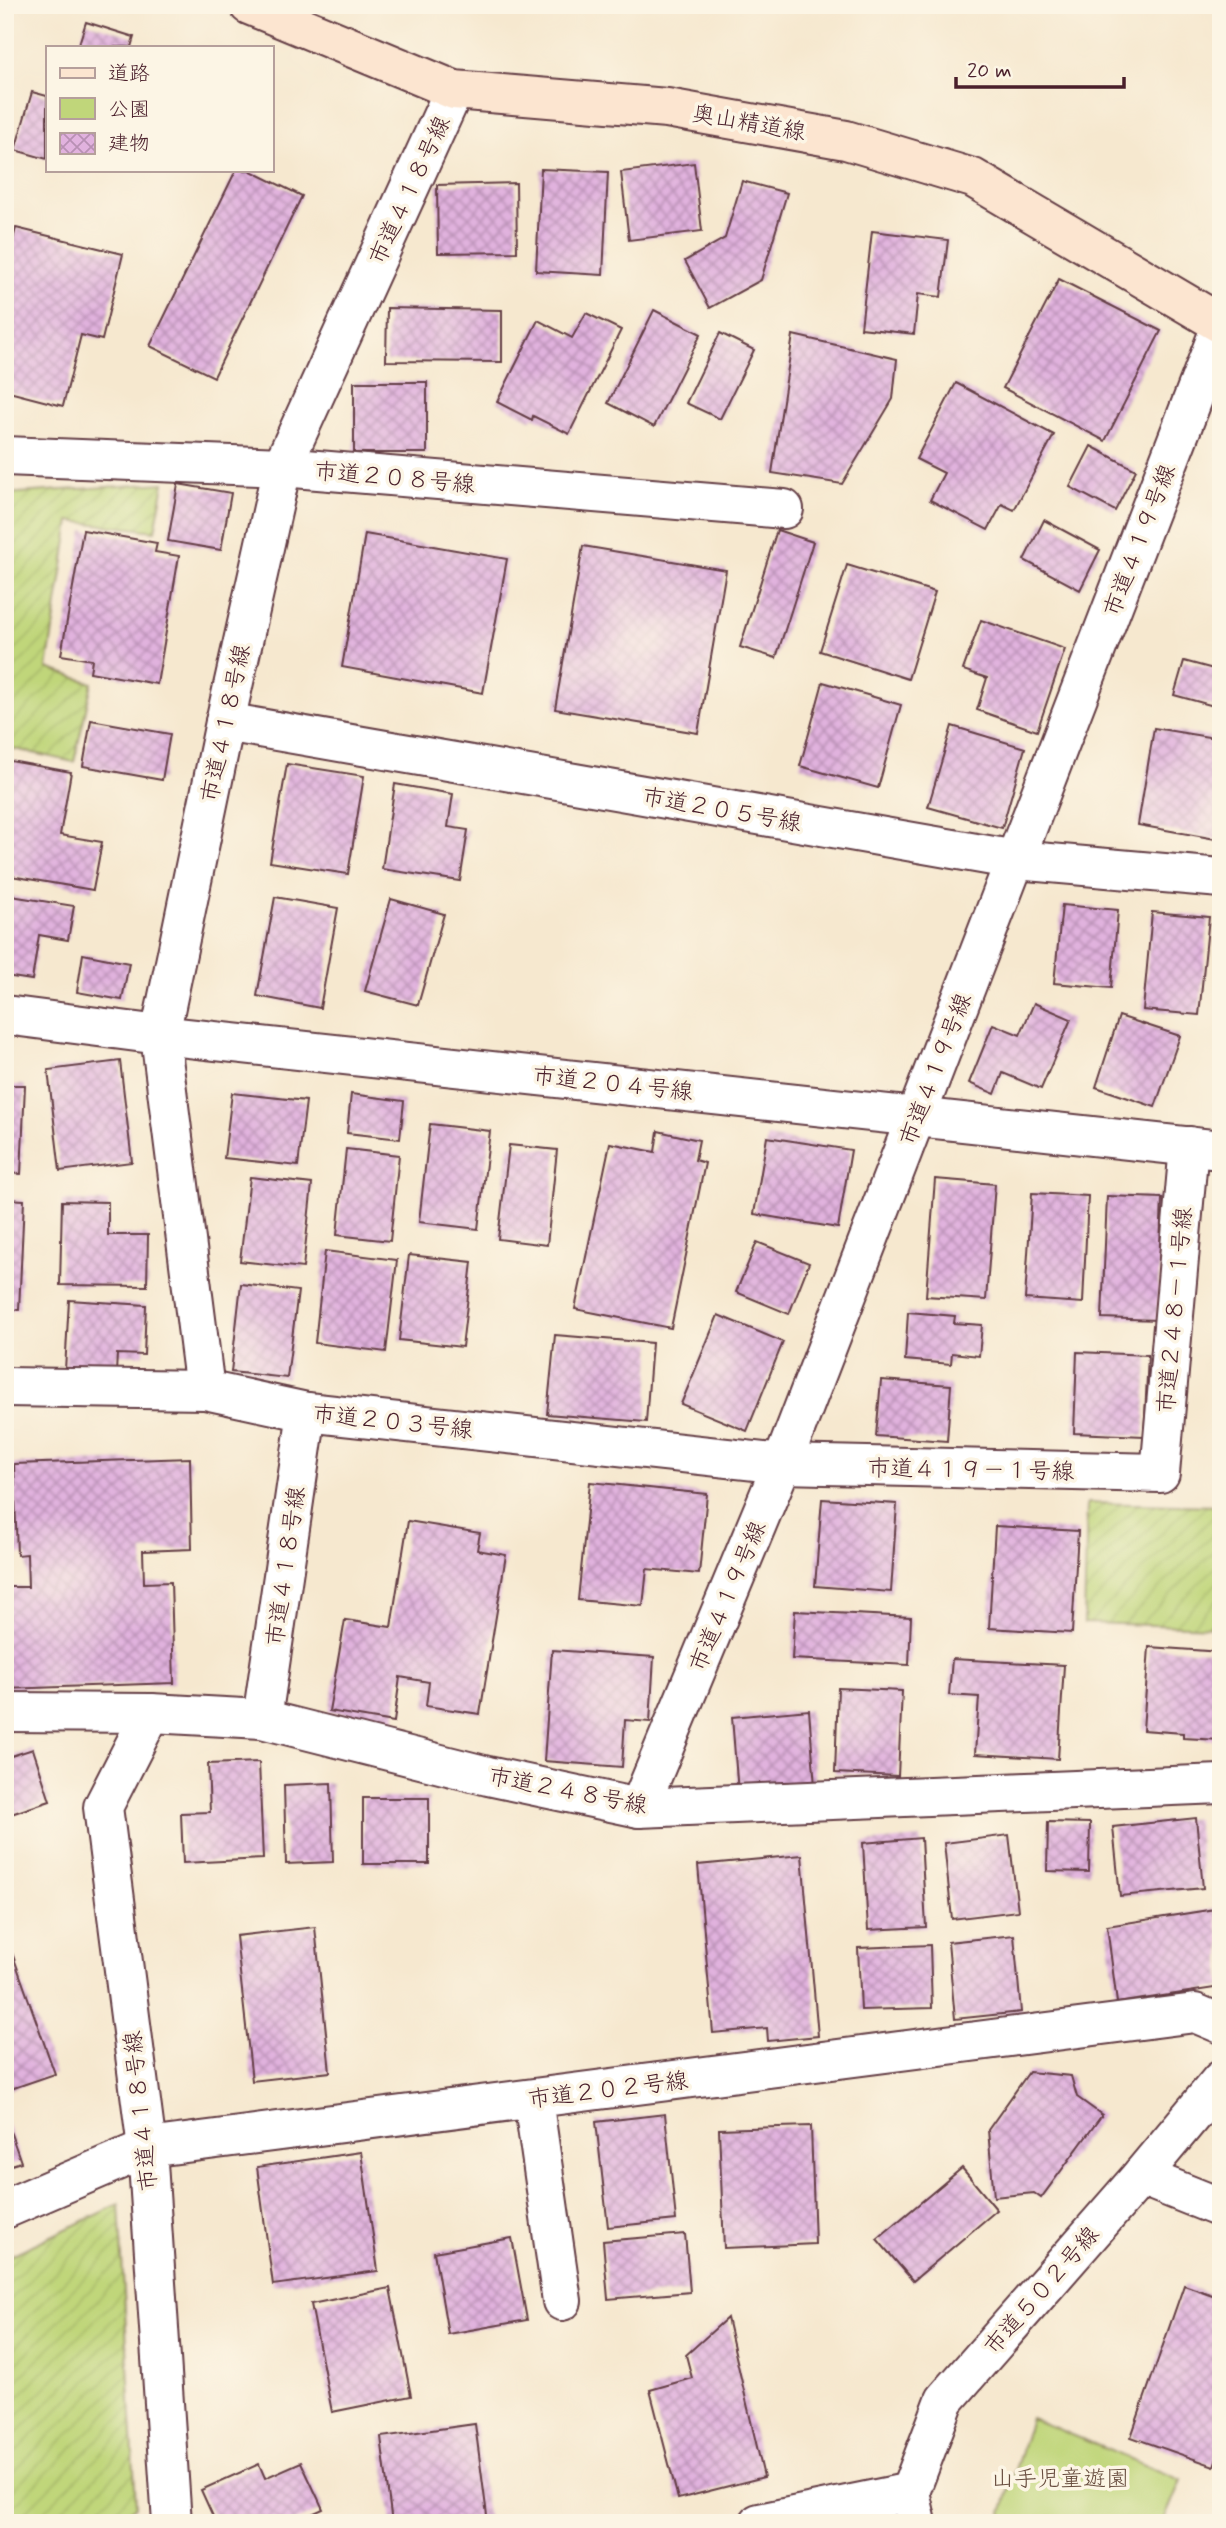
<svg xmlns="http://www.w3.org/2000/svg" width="1226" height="2528" font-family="Mynerve,'Klee One',sans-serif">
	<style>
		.green { fill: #c0d67a; stroke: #857a52; stroke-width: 2 }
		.garden { fill: url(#garden-furrows); stroke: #857a52; stroke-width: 2 }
		.building { fill: url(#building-cross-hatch) }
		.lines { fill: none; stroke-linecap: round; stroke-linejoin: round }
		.minor-casing { stroke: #643d44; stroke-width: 42 }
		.tertiary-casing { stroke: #643d44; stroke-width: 42 }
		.secondary-casing { stroke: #643d44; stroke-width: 42 }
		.minor { stroke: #fff; stroke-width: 38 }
		.tertiary { stroke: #fff; stroke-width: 38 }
		.secondary { stroke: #fce5d0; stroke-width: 38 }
		.labels { text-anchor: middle; stroke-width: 7; stroke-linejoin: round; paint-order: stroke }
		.street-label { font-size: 23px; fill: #4a1f2b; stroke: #fcf5e5 }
		.park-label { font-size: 23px; fill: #684d3f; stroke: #fcf5e5 }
	</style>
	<defs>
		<pattern id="garden-furrows" width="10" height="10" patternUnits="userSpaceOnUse" patternTransform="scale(1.75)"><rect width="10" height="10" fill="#c0d67a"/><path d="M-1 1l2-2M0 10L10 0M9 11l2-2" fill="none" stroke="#a6b76a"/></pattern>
		<pattern id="building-cross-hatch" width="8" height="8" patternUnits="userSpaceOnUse" patternTransform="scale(1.75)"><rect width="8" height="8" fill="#e1b2de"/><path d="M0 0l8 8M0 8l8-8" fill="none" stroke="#b890b4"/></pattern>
	</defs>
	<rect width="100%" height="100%" fill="#fcf5e5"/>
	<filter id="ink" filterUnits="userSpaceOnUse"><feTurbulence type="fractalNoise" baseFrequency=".0143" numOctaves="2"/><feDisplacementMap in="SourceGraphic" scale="14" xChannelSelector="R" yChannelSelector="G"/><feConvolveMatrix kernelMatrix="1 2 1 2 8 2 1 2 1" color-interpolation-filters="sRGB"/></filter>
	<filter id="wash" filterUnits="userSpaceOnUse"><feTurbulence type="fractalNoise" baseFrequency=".00686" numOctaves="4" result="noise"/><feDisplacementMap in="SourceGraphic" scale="28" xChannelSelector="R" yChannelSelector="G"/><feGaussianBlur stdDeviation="1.57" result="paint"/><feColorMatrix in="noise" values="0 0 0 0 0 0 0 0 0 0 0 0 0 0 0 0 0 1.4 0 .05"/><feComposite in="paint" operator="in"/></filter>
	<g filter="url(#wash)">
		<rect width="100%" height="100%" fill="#f6e8cf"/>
		<polygon class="green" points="1031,2418 1181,2480 1163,2523 1006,2523 1002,2513"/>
		<g class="garden">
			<polygon points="164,483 155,531 70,521 47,668 92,683 74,762 5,747 5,494"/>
			<polygon points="1087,1503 1221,1506 1221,1627 1084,1623"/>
			<polygon points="119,2204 136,2506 111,2523 5,2523 5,2258"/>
		</g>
		<g id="blocks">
			<g class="building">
				<polygon points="86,22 134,37 131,47 78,47"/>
				<polygon points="32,92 47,96 47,159 15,150"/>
				<polygon points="694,163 702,231 629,240 621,172"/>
				<polygon points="541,169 608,172 603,275 536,271"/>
				<polygon points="236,170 249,170 302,196 214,377 150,346"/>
				<polygon points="742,181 787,193 761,280 710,308 685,261 725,238"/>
				<polygon points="516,183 517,252 438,253 437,185"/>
				<polygon points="16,228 123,254 102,340 81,335 63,406 5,391 5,270"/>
				<polygon points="872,231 948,240 941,297 918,294 914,334 861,328"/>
				<polygon points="1059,279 1161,331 1105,441 1003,388"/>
				<polygon points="387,308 502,310 502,362 386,361"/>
				<polygon points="654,310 701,334 654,427 608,403"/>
				<polygon points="586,313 621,330 569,434 533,416 532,420 497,402 538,320 572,338"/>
				<polygon points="720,333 754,350 720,419 686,403"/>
				<polygon points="793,335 897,359 893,399 842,484 772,473"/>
				<rect x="354" y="382" width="73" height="71"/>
				<polygon points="956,383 1054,435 1014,510 1002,504 988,530 930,500 944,473 916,459"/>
				<polygon points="1091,446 1136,470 1115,511 1070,487"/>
				<polygon points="178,484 231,493 221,550 168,541"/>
				<polygon points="1044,520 1100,550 1080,590 1024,560"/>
				<polygon points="83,530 157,543 155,552 179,556 157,684 90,672 92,660 61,655"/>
				<polygon points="777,530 813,542 776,658 740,647"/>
				<polygon points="365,534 507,559 483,693 342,667"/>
				<polygon points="583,546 726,570 698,733 555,709"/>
				<polygon points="847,565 935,592 908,679 820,651"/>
				<polygon points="981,620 1065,649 1037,731 977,710 987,678 963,670"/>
				<polygon points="1184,661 1221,671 1221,708 1174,695"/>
				<polygon points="823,682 901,705 878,788 800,766"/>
				<polygon points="91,720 170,734 162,780 83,766"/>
				<polygon points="952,726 1025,748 1002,828 928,807"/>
				<polygon points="1154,728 1221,739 1221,840 1138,825"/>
				<polygon points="5,760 71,772 60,835 102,842 93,890 5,875"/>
				<polygon points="287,764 364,776 348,874 270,862"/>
				<polygon points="395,784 453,794 448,827 468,830 460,881 382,869"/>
				<polygon points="5,895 74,906 68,940 39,935 32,980 5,976"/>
				<polygon points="275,897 338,908 320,1008 257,996"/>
				<polygon points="391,899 444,914 418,1005 365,991"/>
				<polygon points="1062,905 1118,910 1111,988 1054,983"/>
				<polygon points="1152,912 1209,917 1199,1015 1143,1010"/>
				<polygon points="83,954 129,963 122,1000 77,992"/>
				<polygon points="1034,1003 1071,1019 1041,1089 1003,1073 995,1094 969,1083 993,1024 1020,1035"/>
				<polygon points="1119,1016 1180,1036 1155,1107 1096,1087"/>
				<polygon points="120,1061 132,1162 60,1171 48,1070"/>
				<polygon points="1219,1072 1221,1072 1221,1112 1215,1112"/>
				<polygon points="5,1085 25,1085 21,1174 5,1173"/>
				<polygon points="232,1093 306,1101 298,1166 224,1158"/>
				<polygon points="351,1094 404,1101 400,1139 347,1133"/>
				<polygon points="430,1124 490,1131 478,1229 419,1222"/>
				<polygon points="658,1131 699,1140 695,1160 705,1163 671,1328 575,1309 610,1143 655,1152"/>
				<polygon points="767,1137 851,1150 838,1228 754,1214"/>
				<polygon points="509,1145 557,1150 547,1245 498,1239"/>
				<polygon points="346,1149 399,1155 390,1241 337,1235"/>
				<polygon points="250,1177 312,1184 303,1268 240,1261"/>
				<polygon points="935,1179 995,1184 986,1300 926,1296"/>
				<polygon points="1032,1193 1088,1196 1083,1303 1025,1299"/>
				<polygon points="1107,1196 1162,1198 1157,1320 1102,1318"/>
				<polygon points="5,1199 24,1200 19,1310 5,1309"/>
				<polygon points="62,1201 108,1202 108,1235 148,1235 147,1286 60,1285"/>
				<polygon points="757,1242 809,1263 789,1314 736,1292"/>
				<polygon points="325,1251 397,1260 386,1352 315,1343"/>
				<polygon points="409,1255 472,1262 462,1347 399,1340"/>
				<polygon points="241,1284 298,1291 287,1378 231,1372"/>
				<polygon points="69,1300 146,1305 144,1355 117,1354 116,1373 65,1370"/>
				<polygon points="908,1312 955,1316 954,1323 982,1325 979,1356 952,1353 951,1364 905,1360"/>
				<polygon points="718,1315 783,1342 747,1431 681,1404"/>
				<polygon points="555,1335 652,1343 646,1422 547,1414"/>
				<polygon points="1077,1352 1148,1355 1144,1436 1074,1433"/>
				<polygon points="881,1380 951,1385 947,1441 876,1436"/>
				<polygon points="190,1458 192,1549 143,1551 144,1583 171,1582 174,1683 5,1689 5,1587 28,1587 27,1554 17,1555 14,1464"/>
				<polygon points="590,1482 707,1494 699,1574 647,1569 643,1606 578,1600"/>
				<polygon points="822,1499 897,1504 891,1592 815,1586"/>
				<polygon points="408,1521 480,1533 477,1550 506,1555 480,1714 426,1706 429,1682 400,1677 394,1722 329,1711 345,1620 391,1627"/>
				<polygon points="995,1526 1078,1531 1072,1633 989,1628"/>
				<polygon points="795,1611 911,1617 909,1665 792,1659"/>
				<polygon points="1149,1647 1221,1652 1221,1740 1183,1738 1183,1733 1143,1730"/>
				<polygon points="552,1650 654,1657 650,1722 625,1720 622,1767 544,1761"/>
				<polygon points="952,1659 1064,1665 1058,1759 975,1754 979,1697 949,1695"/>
				<polygon points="838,1688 902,1691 898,1776 835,1773"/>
				<polygon points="809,1710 815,1786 738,1793 732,1717"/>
				<polygon points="33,1749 50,1801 5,1816 5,1758"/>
				<polygon points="259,1762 263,1859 183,1863 181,1813 210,1812 208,1764"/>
				<polygon points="331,1783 333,1862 286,1864 284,1785"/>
				<rect x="363" y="1798" width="66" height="66"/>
				<polygon points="1196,1818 1203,1888 1120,1896 1113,1827"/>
				<polygon points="1048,1822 1090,1823 1089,1872 1047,1871"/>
				<polygon points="1009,1835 1018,1911 952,1919 944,1843"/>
				<polygon points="921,1838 926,1927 868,1930 863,1843"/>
				<polygon points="802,1855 818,2036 768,2041 767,2028 713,2033 698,1865"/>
				<polygon points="1215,1909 1221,1947 1221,1987 1117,2003 1107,1926"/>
				<polygon points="315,1927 330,2072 252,2081 236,1936"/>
				<polygon points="5,1933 55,2074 5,2091"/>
				<polygon points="1014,1935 1021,2012 955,2019 948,1942"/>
				<polygon points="930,1945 932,2008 861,2010 858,1948"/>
				<polygon points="1029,2072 1071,2076 1077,2097 1102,2115 1041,2198 1034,2193 994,2197 988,2130"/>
				<polygon points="665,2114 676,2220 608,2227 596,2122"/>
				<polygon points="5,2117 21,2162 5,2167"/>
				<polygon points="811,2126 815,2244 724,2248 719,2129"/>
				<polygon points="361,2152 378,2271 273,2285 257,2167"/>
				<polygon points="962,2168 997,2210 913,2281 877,2239"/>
				<polygon points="685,2234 690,2292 608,2299 603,2241"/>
				<polygon points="512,2238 527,2320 448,2334 434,2252"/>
				<polygon points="1184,2285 1221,2298 1221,2446 1214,2466 1131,2437"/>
				<polygon points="390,2288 411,2396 332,2412 311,2304"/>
				<polygon points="727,2318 764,2477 678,2499 650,2390 692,2378 686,2355"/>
				<polygon points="475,2424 488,2523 392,2523 381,2437"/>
				<polygon points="301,2462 323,2509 292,2523 216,2523 201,2490 259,2464 265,2478"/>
			</g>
		</g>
	</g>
	<g filter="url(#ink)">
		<use href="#blocks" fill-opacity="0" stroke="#643d44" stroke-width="2"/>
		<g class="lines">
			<defs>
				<g id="minor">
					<polyline points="5,456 282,467 784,509"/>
					<polyline points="225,722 1016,860 1221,878"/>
					<polyline points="5,1015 160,1035 1221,1150"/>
					<polyline points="5,1387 205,1390 307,1412 782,1464 1160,1473 1189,1146"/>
					<polyline points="205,1390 160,1035 225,722 282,467 454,90"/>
					<polyline points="5,1712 151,1713 262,1719 488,1776 639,1808 1221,1784"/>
					<polyline points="151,1713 103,1807 147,2148 172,2523"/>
					<polyline points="262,1719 307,1412"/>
					<polyline points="639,1808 782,1464 1221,326"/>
					<polyline points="533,2099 562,2301"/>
					<polyline points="1141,2176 1221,2208"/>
					<polyline points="5,2209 147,2148 1195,2013 1221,2024"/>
				</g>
				<g id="tertiary">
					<polyline points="759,2523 910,2492"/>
					<polyline points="917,2523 910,2492 945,2400 1141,2176 1221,2080"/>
				</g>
				<polyline id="secondary" points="249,5 454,90 667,108 846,140 973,178 1221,324"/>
			</defs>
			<use href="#minor" class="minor-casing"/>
			<use href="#tertiary" class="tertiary-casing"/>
			<use href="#secondary" class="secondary-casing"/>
			<use href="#minor" class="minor"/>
			<use href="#tertiary" class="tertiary"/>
			<use href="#secondary" class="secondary"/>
		</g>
	</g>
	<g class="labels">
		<g class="street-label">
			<text transform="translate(749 122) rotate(10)" y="8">奥山精道線</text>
			<text transform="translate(409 190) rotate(-65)" y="8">市道４１８号線</text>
			<text transform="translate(395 477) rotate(5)" y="8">市道２０８号線</text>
			<text transform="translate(1139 540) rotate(-69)" y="8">市道４１９号線</text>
			<text transform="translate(225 723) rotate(-78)" y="8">市道４１８号線</text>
			<text transform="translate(722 809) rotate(10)" y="8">市道２０５号線</text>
			<text transform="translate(935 1069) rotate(-69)" y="8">市道４１９号線</text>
			<text transform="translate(613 1083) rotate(6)" y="8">市道２０４号線</text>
			<text transform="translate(1174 1310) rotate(-85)" y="8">市道２４８－１号線</text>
			<text transform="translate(393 1421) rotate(6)" y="8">市道２０３号線</text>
			<text transform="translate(971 1469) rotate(1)" y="8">市道４１９－１号線</text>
			<text transform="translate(285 1566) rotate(-82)" y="8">市道４１８号線</text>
			<text transform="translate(727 1596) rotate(-67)" y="8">市道４１９号線</text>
			<text transform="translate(568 1790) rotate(11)" y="8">市道２４８号線</text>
			<text transform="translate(608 2089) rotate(-7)" y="8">市道２０２号線</text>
			<text transform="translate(140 2111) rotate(-96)" y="8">市道４１８号線</text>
			<text transform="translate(1041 2290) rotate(-49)" y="8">市道５０２号線</text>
		</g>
		<g class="park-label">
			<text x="1060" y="2486">山手児童遊園</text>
		</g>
	</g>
	<rect width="1226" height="2528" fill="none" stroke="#fcf5e5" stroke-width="28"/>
	<rect x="46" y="46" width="228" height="126" fill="#fcf5e5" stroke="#b59f9b" stroke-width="2"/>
	<rect x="60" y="68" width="35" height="10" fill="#fce5d0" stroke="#b59f9b" stroke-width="2"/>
	<text x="108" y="80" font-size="21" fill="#4a1f2b">道路</text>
	<rect x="60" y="98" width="35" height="21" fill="#c0d67a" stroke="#b59f9b" stroke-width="2"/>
	<text x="108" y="116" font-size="21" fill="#4a1f2b">公園</text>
	<rect x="60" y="133" width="35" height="21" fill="url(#building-cross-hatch)" stroke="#b59f9b" stroke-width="2"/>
	<text x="108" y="150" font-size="21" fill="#4a1f2b">建物</text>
	<path d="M956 77v10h168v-10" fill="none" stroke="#4a1f2b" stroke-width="3.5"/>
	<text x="967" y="77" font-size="21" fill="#4a1f2b" stroke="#fcf5e5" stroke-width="5" paint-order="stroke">20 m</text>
</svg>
